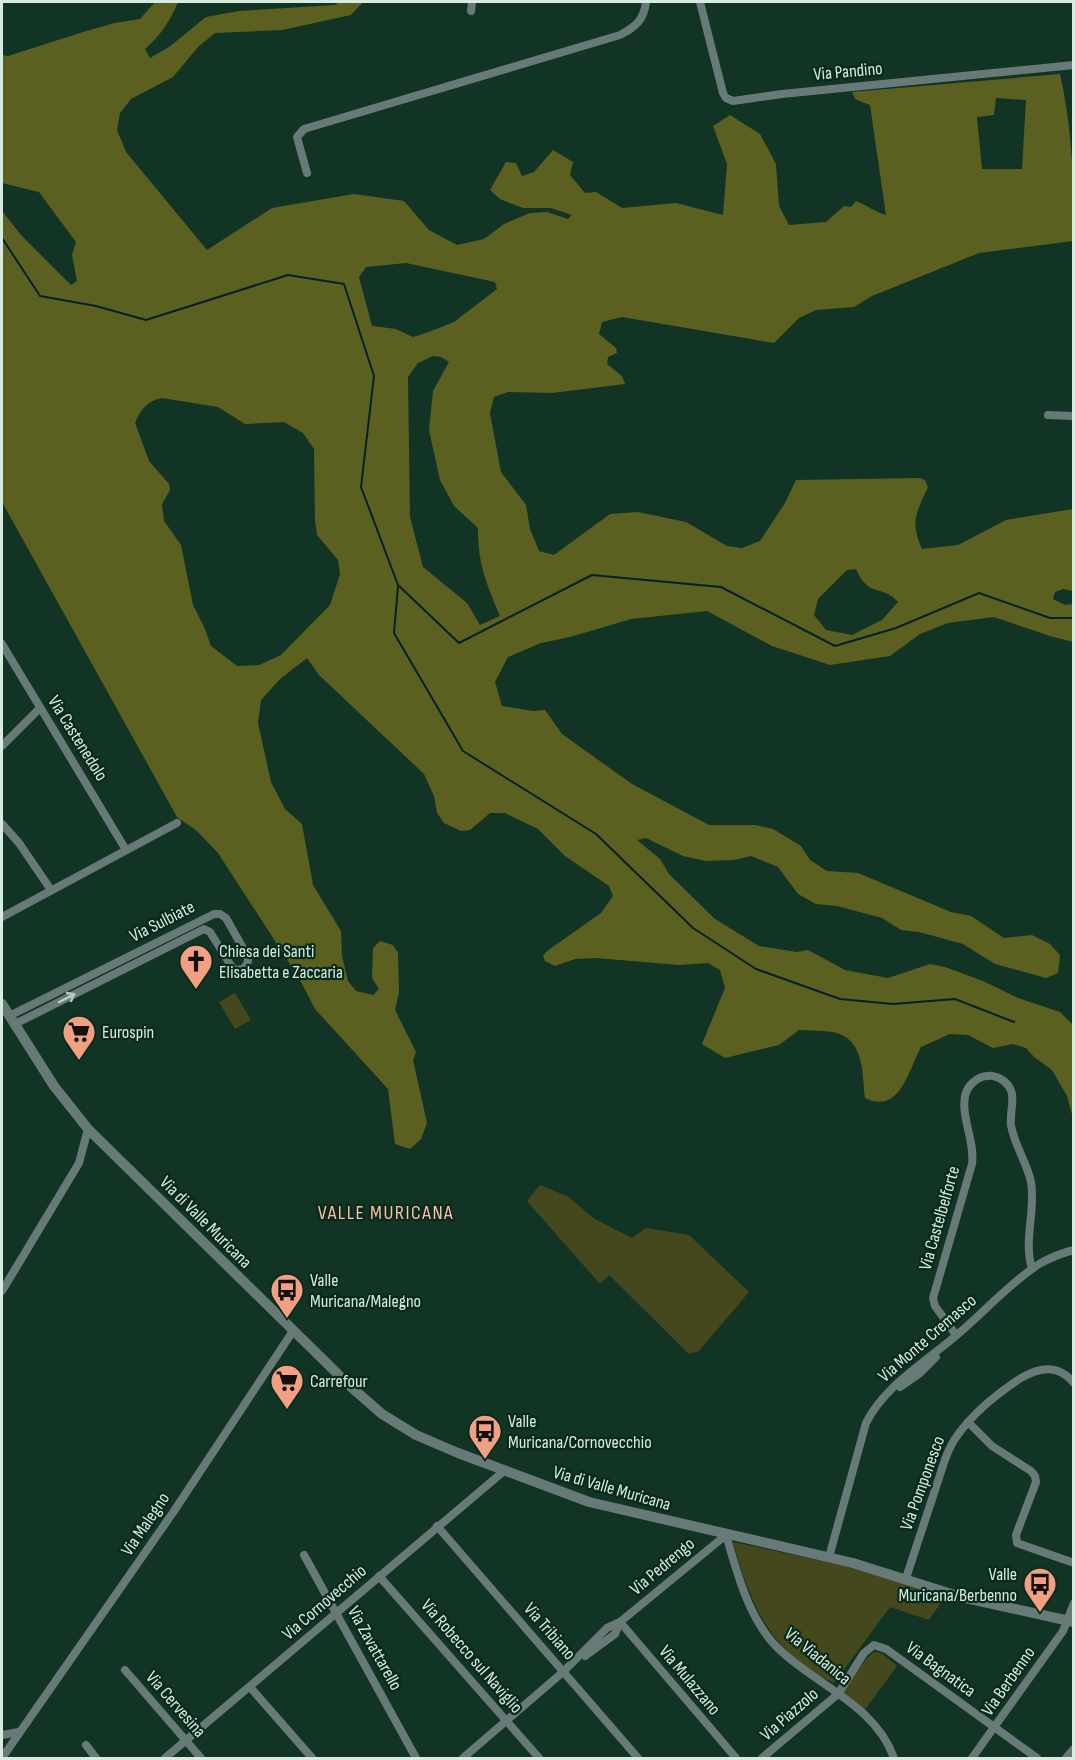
<svg xmlns="http://www.w3.org/2000/svg" width="1075" height="1760" font-family="'Sofia Sans Condensed',sans-serif">
	<style>
		.green { fill: #44481c }
		.forest { fill: #5b6021; fill-rule: evenodd }
		.lines { fill: none; stroke-linecap: round; stroke-linejoin: round }
		.stream { stroke: #052126; stroke-width: 2 }
		.minor { stroke: #687a78; stroke-width: 8 }
		.tertiary { stroke: #687a78; stroke-width: 10 }
		.oneway { stroke: #b6c9c2 }
		.labels { text-anchor: middle; stroke-width: 4.5; stroke-linejoin: round; paint-order: stroke }
		.street-label { font-size: 18px; fill: #d8ebe1; stroke: #072a1b }
		.poi-label { font-size: 18px; fill: #d8ebe1; stroke: #072a1b; text-anchor: start }
		.neighbourhood-label { font-size: 20px; letter-spacing: 1.5px; fill: #febfa8; stroke: #072a1b }
	</style>
	<rect width="100%" height="100%" fill="#123425"/>
	<g class="green">
		<polygon points="235,993 251,1020 235,1029 219,1002"/>
		<polygon points="540,1185 569,1197 593,1218 632,1238 646,1228 689,1235 749,1292 699,1351 689,1354 609,1275 600,1284 527,1201"/>
		<path d="M733 1542 851 1567 945 1597 929 1620 890 1607 834 1683C770 1652 751 1606 733 1542Z"/>
		<polygon points="874,1652 881,1653 897,1666 864,1711 841,1692 868,1657"/>
	</g>
	<path class="forest" d="M155 2H178C170 21 161 35 145 49L150 58 169 47 206 17 239 11 335 5 339 2H363L351 15 282 30 215 33 198 47 173 77 131 99 120 113 117 130 126 152 207 250 272 208 354 194 404 201 429 230 457 245 484 239 504 224 530 213 547 212 568 219 572 215 551 208H523L500 199 490 190 506 162 516 163 522 176 534 172 553 150 573 162 570 175 585 193 596 192 622 208 676 203 723 215 727 164 713 126 730 115 760 134 776 164 779 206 789 225 826 222 844 206 851 207 856 201C867 205 875 212 886 215L870 105 855 99 852 92 1060 74C1073 132 1074 183 1073 241L979 253 872 296 854 307 816 310 799 318 774 343 622 317 602 322 599 334 616 348 617 353 608 357 607 364 622 376 625 384 552 393 508 392 494 397 490 413 501 472 526 505 530 529 539 551 554 555 610 514 638 512 686 522 727 546 742 548 760 541 785 503 796 480 920 478 925 480 928 487C916 513 910 522 922 549L958 545 1006 520 1073 509V591L1063 589 1055 592 1053 599 1065 605 1073 604V642L1050 636 994 617 948 623 920 634 890 656 830 665 772 646 707 611 631 619 570 637 541 643 508 657 495 682 502 706 534 711 545 710 562 734 632 784 709 825H755L773 829 801 846 810 860 827 871 858 873 951 912 971 916 1004 938 1032 935 1050 944 1060 955 1058 973 1046 978 995 964 963 944 919 932 901 930 882 918 837 906 816 904 798 894 778 867 751 856 734 860 706 861 683 856 646 838 637 840 660 859 669 874 715 919 759 946 797 952 808 950 845 970 888 978 930 964 945 967 983 981 1018 998 1060 1012 1073 1025V1118L1067 1096 1052 1070 1034 1057 1026 1048 1013 1044 993 1048 968 1035 950 1034 921 1047C908 1071 900 1115 865 1098 862 1075 865 1042 837 1033 826 1030 811 1031 799 1030L779 1045 725 1058 702 1044 725 988 720 970 708 963 679 965 596 958 575 959 555 966 545 961 543 956 547 951 601 913 613 896 609 886 565 856 538 829 505 813H490L470 830 461 831 444 823 437 813 434 796 424 774 319 675 307 658 280 679 261 700 258 723 271 782 285 809 302 824 313 885 341 931 342 956 348 981 356 991 373 995 379 989 372 978 373 948 380 941 393 945 398 953 399 992 395 1010 416 1052 413 1060 427 1123 421 1139 410 1149 395 1144 388 1089 315 1009 299 978 218 853 197 831 177 817 2 502V211L21 235 71 285 77 281 72 255 76 242 39 192 2 183V55L8 56 83 32 115 23 140 19ZM996 98 1026 100 1022 169H982L977 117 994 115ZM406 263 495 282 497 289 454 322 426 333 413 337 396 329 372 326 359 277 366 267ZM433 356 441 357 449 362 433 391 429 430 440 480 454 506 478 528C478 565 486 582 500 616L480 625 467 603 423 567 410 517 408 377 418 363ZM162 398 218 407 245 424 284 422 303 433 314 449 315 520 317 535 338 560 340 574 330 605 281 655 259 665 237 666 211 646 205 629 193 605 181 545 164 521 162 504 170 490 169 484 149 461 135 423C141 409 147 401 162 398ZM856 569C868 598 882 584 898 602L882 620 852 635 826 630 814 615 818 599 847 570Z"/>
	<g class="lines">
		<g class="stream">
			<polyline points="2,238 40,296 96,306 146,320 288,275 344,284 374,376 361,487 398,585 459,643 592,575 721,587 835,646 896,628 979,593 1050,618 1074,618"/>
			<polyline points="398,586 394,633 463,751 596,834 693,928 756,969 840,999 893,1004 955,999 1014,1022"/>
		</g>
		<g class="minor">
			<polyline points="700,2 723,93 726,98 733,101 782,94 1074,65"/>
			<polyline points="471,11 472,2"/>
			<path d="M307 173 297 137 304 129 620 35C636 27 644 19 646 2"/>
			<polyline points="1048,415 1074,416"/>
			<polyline points="2,644 126,850"/>
			<polyline points="2,746 40,708"/>
			<polyline points="2,824 19,843 51,890"/>
			<polyline points="2,917 177,823"/>
			<path d="M9 1016 214 914H220L226 918 248 957C249 966 242 972 233 969L210 932 204 929 15 1024"/>
			<polyline points="2,1291 79,1163 88,1129"/>
			<path d="M956 1335 935 1306 933 1298 972 1164C975 1141 961 1118 965 1096 967 1086 977 1076 988 1076 992 1075 997 1077 1001 1079 1020 1091 1009 1108 1011 1125 1014 1145 1027 1162 1031 1182 1036 1211 1023 1240 1032 1269"/>
			<polyline points="900,1387 919,1374 936,1357"/>
			<polyline points="968,1422 992,1446 1031,1471 1035,1476 1036,1482 1016,1535 1017,1543 1074,1563"/>
			<polyline points="437,1526 638,1758"/>
			<polyline points="304,1555 416,1758"/>
			<path d="M829 1557 866 1423C884 1386 928 1360 958 1334 985 1311 1010 1283 1039 1264 1050 1258 1061 1253 1074 1250"/>
			<polyline points="379,1576 539,1758"/>
			<path d="M906 1578C916 1548 926 1517 936 1487 942 1470 946 1451 957 1436 973 1413 998 1393 1021 1378 1040 1367 1059 1364 1074 1383"/>
			<polyline points="620,1622 736,1758"/>
			<polyline points="585,1656 615,1634 620,1622"/>
			<polyline points="125,1670 201,1758"/>
			<polyline points="250,1687 312,1758"/>
			<polyline points="2,1735 19,1732"/>
			<polyline points="86,1745 96,1758"/>
			<polyline points="2,1758 174,1511 293,1331"/>
			<polyline points="165,1758 504,1471"/>
			<path d="M463 1758 563 1672 607 1628 620 1622 726 1535C737 1572 747 1613 773 1643 811 1684 874 1702 894 1758"/>
			<polyline points="762,1758 838,1694 864,1653 874,1645 886,1649 1037,1758"/>
			<polyline points="972,1758 1063,1631 1074,1603"/>
			<polyline points="1066,1758 1074,1749"/>
		</g>
		<polyline class="tertiary" points="2,1004 54,1086 88,1129 351,1387 382,1414 416,1435 458,1453 589,1502 853,1563 961,1597 1074,1622"/>
	</g>
	<defs><path id="oneway-shaft" d="M-6 0H5M1.5-3L5.5 0L1.5 3" fill="none" stroke-width="1.6" stroke-linecap="round" stroke-linejoin="round" transform="scale(1.5)"/></defs>
	<use class="oneway" href="#oneway-shaft" transform="translate(67 998) rotate(-27)"/>
	<defs>
		<symbol id="church-pin" viewBox="-11 -11 22 30"><path d="M0 17L-7.5 6A9.5 9.5 0 1 1 7.5 6Z" fill="#f2a081" stroke="#072a1b"/><path d="M-1.2-6h2.4v3.5h3.3v2.4h-3.3V6h-2.4V-.1h-3.3v-2.4h3.3Z" fill="#111"/></symbol>
		<symbol id="supermarket-pin" viewBox="-11 -11 22 30"><path d="M0 17L-7.5 6A9.5 9.5 0 1 1 7.5 6Z" fill="#f2a081" stroke="#072a1b"/><path d="M-6-5.5h2.5l.6 2H6L4.5 2H-2.5L-4.4-4H-6ZM-1.5 3.2a1.3 1.3 0 1 0 .1 0ZM3 3.2a1.3 1.3 0 1 0 .1 0Z" fill="#111"/></symbol>
		<symbol id="bus-pin" viewBox="-11 -11 22 30"><path d="M0 17L-7.5 6A9.5 9.5 0 1 1 7.5 6Z" fill="#f2a081" stroke="#072a1b"/><path d="M-5-6H5V4H4V6H2V4H-2V6H-4V4H-5ZM-3.5-4V0h7V-4ZM-3.5 1.2v1.5H-2V1.2ZM2 1.2v1.5H3.5V1.2Z" fill="#111"/></symbol>
	</defs>
	<g fill-rule="evenodd">
		<use href="#church-pin" x="177" y="942" width="38" height="52"/>
		<use href="#supermarket-pin" x="60" y="1013" width="38" height="52"/>
		<use href="#bus-pin" x="268" y="1271" width="38" height="52"/>
		<use href="#supermarket-pin" x="268" y="1362" width="38" height="52"/>
		<use href="#bus-pin" x="466" y="1412" width="38" height="52"/>
		<use href="#bus-pin" x="1021" y="1565" width="38" height="52"/>
	</g>
	<g class="labels">
		<g class="street-label">
			<text transform="translate(848 71) rotate(-5)" y="6">Via Pandino</text>
			<text transform="translate(78 738) rotate(58)" y="6">Via Castenedolo</text>
			<text transform="translate(162 921) rotate(-27)" y="6">Via Sulbiate</text>
			<text transform="translate(939 1218) rotate(-74)" y="6">Via Castelbelforte</text>
			<text transform="translate(206 1222) rotate(45)" y="6">Via di Valle Muricana</text>
			<text transform="translate(927 1338) rotate(-41)" y="6">Via Monte Cremasco</text>
			<text transform="translate(922 1483) rotate(-70)" y="6">Via Pomponesco</text>
			<text transform="translate(612 1488) rotate(16)" y="6">Via di Valle Muricana</text>
			<text transform="translate(145 1524) rotate(-56)" y="6">Via Malegno</text>
			<text transform="translate(662 1566) rotate(-40)" y="6">Via Pedrengo</text>
			<text transform="translate(324 1602) rotate(-41)" y="6">Via Cornovecchio</text>
			<text transform="translate(550 1631) rotate(49)" y="6">Via Tribiano</text>
			<text transform="translate(375 1648) rotate(61)" y="6">Via Zavattarello</text>
			<text transform="translate(472 1656) rotate(49)" y="6">Via Robecco sul Naviglio</text>
			<text transform="translate(818 1656) rotate(39)" y="6">Via Viadanica</text>
			<text transform="translate(941 1669) rotate(36)" y="6">Via Bagnatica</text>
			<text transform="translate(690 1680) rotate(50)" y="6">Via Mulazzano</text>
			<text transform="translate(1008 1681) rotate(-55)" y="6">Via Berbenno</text>
			<text transform="translate(176 1704) rotate(49)" y="6">Via Cervesina</text>
			<text transform="translate(789 1714) rotate(-41)" y="6">Via Piazzolo</text>
		</g>
		<g class="poi-label">
			<text x="219" y="957">Chiesa dei Santi<tspan x="219" dy="21">Elisabetta e Zaccaria</tspan></text>
			<text x="102" y="1038">Eurospin</text>
			<text x="310" y="1286">Valle<tspan x="310" dy="21">Muricana/Malegno</tspan></text>
			<text x="310" y="1387">Carrefour</text>
			<text x="508" y="1427">Valle<tspan x="508" dy="21">Muricana/Cornovecchio</tspan></text>
			<text x="1017" y="1580" text-anchor="end">Valle<tspan x="1017" dy="21">Muricana/Berbenno</tspan></text>
		</g>
		<g class="neighbourhood-label">
			<text x="386" y="1219">VALLE MURICANA</text>
		</g>
	</g>
	<rect width="1075" height="1760" fill="none" stroke="#d8ebe1" stroke-width="6"/>
</svg>
